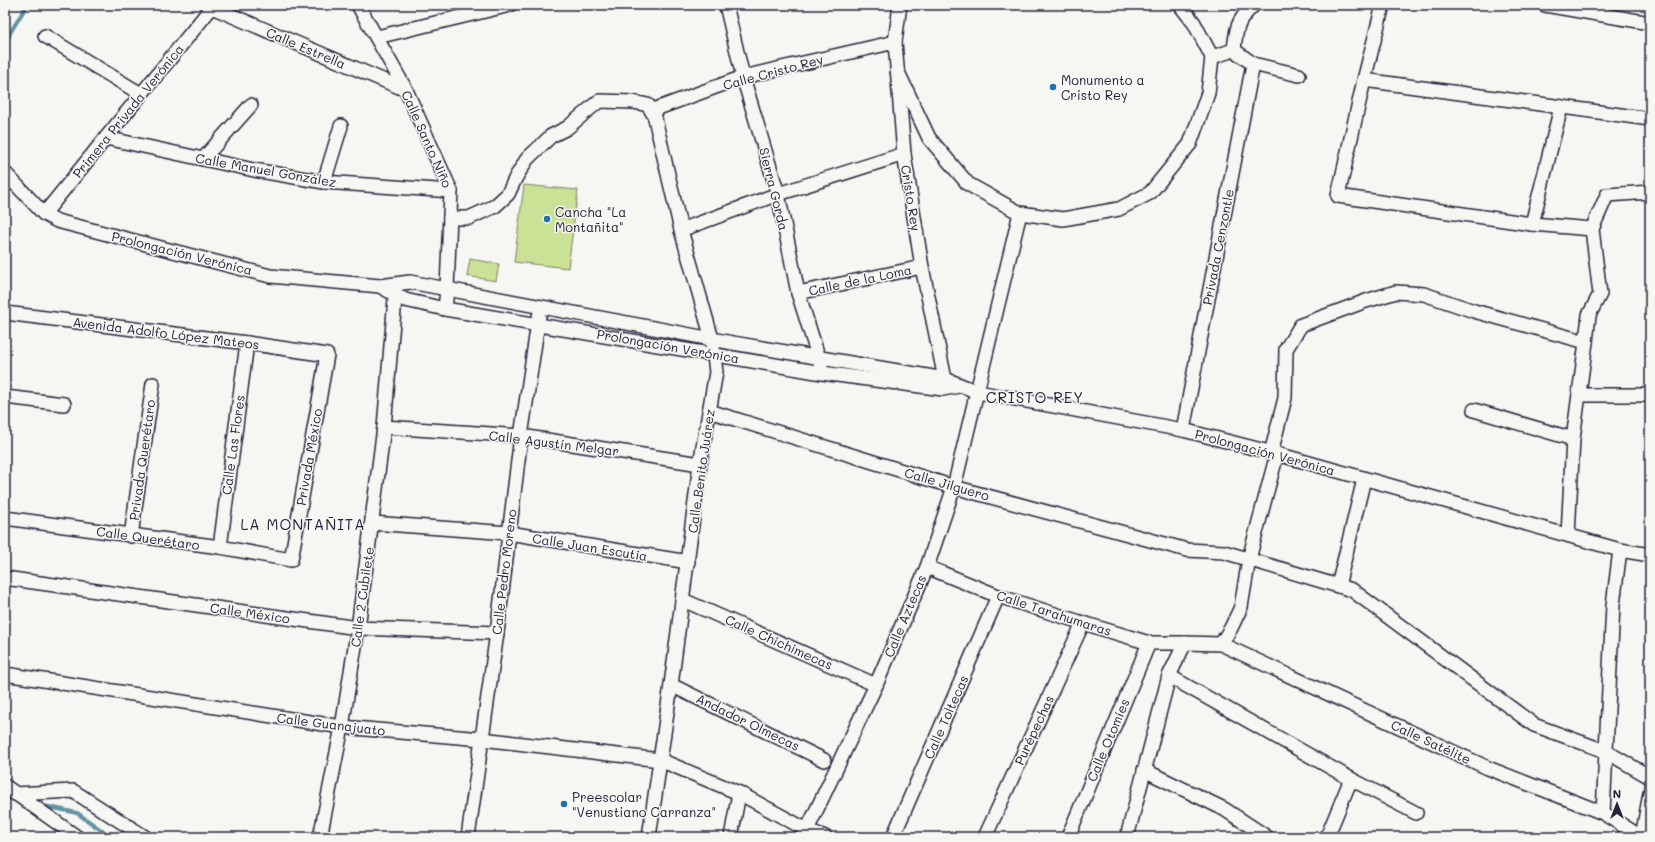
<svg xmlns="http://www.w3.org/2000/svg" width="1655" height="842" font-family="Mali,sans-serif">
	<style>
		.green { fill: #cbe196; stroke: #768268 }
		.lines { fill: none; stroke-linecap: round; stroke-linejoin: round }
		.stream { stroke: #6394a1; stroke-width: 4 }
		.minor-casing { stroke: #22223b; stroke-width: 16 }
		.minor { stroke: #f6f6f2; stroke-width: 13 }
		.poi-dot { fill: #1f6fb2; stroke: #f6f6f2; stroke-width: 1.5 }
		.labels { text-anchor: middle; stroke-width: 3; stroke-linejoin: round; paint-order: stroke }
		.street-label { font-size: 13px; fill: #22223b; stroke: #f6f6f2 }
		.poi-label { font-size: 13px; fill: #22223b; stroke: #f6f6f2; text-anchor: start }
		.quarter-label { font-size: 15px; letter-spacing: 1px; fill: #22223b; stroke: #f6f6f2 }
	</style>
	<rect width="100%" height="100%" fill="#f6f6f2"/>
	<filter id="ink" filterUnits="userSpaceOnUse"><feTurbulence type="fractalNoise" baseFrequency=".025" numOctaves="2"/><feDisplacementMap in="SourceGraphic" scale="8" xChannelSelector="R" yChannelSelector="G"/><feConvolveMatrix kernelMatrix="1 2 1 2 8 2 1 2 1" color-interpolation-filters="sRGB"/></filter>
	<g filter="url(#ink)">
		<g class="green">
			<polygon points="524,185 578,190 568,268 514,262"/>
			<polygon points="470,259 499,264 496,281 467,276"/>
		</g>
		<g class="lines">
			<g class="stream">
				<polyline points="5,46 10,33 27,5"/>
				<polyline points="40,805 77,813 111,837"/>
			</g>
			<defs>
				<g id="minor">
					<polyline points="207,5 406,90"/>
					<polyline points="358,5 406,90 451,191 447,289 445,309"/>
					<polyline points="726,5 743,77 778,194 798,293 821,365"/>
					<polyline points="900,5 895,42 904,154 922,267 945,379 943,387"/>
					<polyline points="1180,5 1194,23 1212,57 1234,50"/>
					<path d="M1254 5C1237 20 1236 29 1234 50L1253 64 1299 75"/>
					<polyline points="1383,5 1364,80 1338,196 1532,224 1592,229"/>
					<polyline points="1545,5 1650,23"/>
					<polyline points="45,36 141,94"/>
					<polyline points="377,37 510,5"/>
					<polyline points="897,70 929,138 968,184 1020,213 1063,219 1119,209 1150,193 1190,144 1208,93 1212,57"/>
					<polyline points="1364,80 1650,119"/>
					<polyline points="106,138 254,170 324,182 451,191"/>
					<polyline points="203,159 251,105"/>
					<polyline points="5,173 44,214 57,221 270,276 380,286 410,282 733,343 945,379 978,392 1183,430 1277,454 1620,550 1650,555"/>
					<polyline points="324,182 341,126"/>
					<polyline points="44,214 212,7"/>
					<polyline points="450,218 469,218 495,206 508,194 516,177 527,159 551,136 567,128 599,101 633,102 648,105 655,117"/>
					<polyline points="1532,224 1561,107"/>
					<polyline points="681,230 778,194 904,154"/>
					<polyline points="380,286 405,300 445,309 822,373 943,389 959,386"/>
					<polyline points="798,293 922,267"/>
					<polyline points="5,313 247,343 327,355 291,560 220,547 5,518"/>
					<polyline points="1579,395 1650,395"/>
					<polyline points="5,397 64,404"/>
					<polyline points="1474,410 1573,439"/>
					<polyline points="709,411 954,487 1187,550 1224,552 1352,590 1534,725 1605,751 1650,777"/>
					<polyline points="384,427 521,436 700,464"/>
					<polyline points="1183,430 1253,64"/>
					<polyline points="1271,453 1285,398 1286,349 1301,325 1366,301 1396,292 1424,294 1474,311 1586,342"/>
					<polyline points="372,523 509,533 688,562"/>
					<polyline points="1568,535 1573,439 1586,342 1589,315 1600,294 1592,229 1607,195 1650,192"/>
					<polyline points="131,536 153,384"/>
					<polyline points="220,547 247,343"/>
					<polyline points="927,567 998,596 1083,623 1149,643 1185,643"/>
					<polyline points="5,578 358,628 497,633"/>
					<polyline points="1338,586 1364,479"/>
					<polyline points="683,600 876,685"/>
					<polyline points="1221,644 1231,628 1241,607 1249,559 1277,454"/>
					<polyline points="5,674 342,727 482,739 660,760 739,793 807,830 825,837"/>
					<polyline points="1169,676 1351,779 1416,813"/>
					<polyline points="671,685 824,760"/>
					<polyline points="1144,770 1224,809 1267,837"/>
					<polyline points="5,786 77,837"/>
					<polyline points="15,794 73,791 145,837"/>
					<polyline points="1603,813 1613,605 1620,550"/>
					<polyline points="320,837 342,727 358,628 384,427 396,287"/>
					<polyline points="468,837 497,633 521,436 539,316"/>
					<polyline points="649,837 671,685 700,464 716,372 712,339 681,230 653,110 743,77 895,42"/>
					<polyline points="731,837 739,793"/>
					<polyline points="806,837 807,830 876,685 927,567 954,487 1020,213"/>
					<polyline points="893,837 998,596"/>
					<polyline points="985,837 1083,623"/>
					<polyline points="1068,837 1149,643"/>
					<polyline points="1127,837 1169,676 1185,643 1221,644 1488,768 1603,813 1641,837"/>
					<polyline points="1327,837 1351,779"/>
					<polyline points="1642,837 1650,793"/>
				</g>
			</defs>
			<use href="#minor" class="minor-casing"/>
			<use href="#minor" class="minor"/>
		</g>
	</g>
	<g class="poi-dot">
		<circle cx="1053" cy="87" r="4"/>
		<circle cx="547" cy="219" r="4"/>
		<circle cx="564" cy="804" r="4"/>
	</g>
	<g class="labels">
		<g class="street-label">
			<text transform="translate(306 48) rotate(23)" y="5">Calle Estrella</text>
			<text transform="translate(773 72) rotate(-15)" y="5">Calle Cristo Rey</text>
			<text transform="translate(128 111) rotate(-51)" y="5">Primera Privada Verónica</text>
			<text transform="translate(427 139) rotate(66)" y="5">Calle Santo Niño</text>
			<text transform="translate(266 170) rotate(10)" y="5">Calle Manuel González</text>
			<text transform="translate(774 189) rotate(76)" y="5">Sierra Gorda</text>
			<text transform="translate(911 198) rotate(81)" y="5">Cristo Rey</text>
			<text transform="translate(1218 247) rotate(-79)" y="5">Privada Cenzontle</text>
			<text transform="translate(182 253) rotate(14)" y="5">Prolongación Verónica</text>
			<text transform="translate(860 280) rotate(-12)" y="5">Calle de la Loma</text>
			<text transform="translate(166 333) rotate(7)" y="5">Avenida Adolfo López Mateos</text>
			<text transform="translate(668 346) rotate(10)" y="5">Prolongación Verónica</text>
			<text transform="translate(554 443) rotate(7)" y="5">Calle Agustín Melgar</text>
			<text transform="translate(233 445) rotate(-82)" y="5">Calle Las Flores</text>
			<text transform="translate(1265 452) rotate(15)" y="5">Prolongación Verónica</text>
			<text transform="translate(309 457) rotate(-80)" y="5">Privada México</text>
			<text transform="translate(142 460) rotate(-82)" y="5">Privada Querétaro</text>
			<text transform="translate(701 471) rotate(-82)" y="5">Calle Benito Juárez</text>
			<text transform="translate(947 484) rotate(16)" y="5">Calle Jilguero</text>
			<text transform="translate(148 538) rotate(8)" y="5">Calle Querétaro</text>
			<text transform="translate(590 547) rotate(9)" y="5">Calle Juan Escutia</text>
			<text transform="translate(504 572) rotate(-83)" y="5">Calle Pedro Moreno</text>
			<text transform="translate(362 597) rotate(-82)" y="5">Calle 2 Cubilete</text>
			<text transform="translate(250 613) rotate(8)" y="5">Calle México</text>
			<text transform="translate(1054 613) rotate(18)" y="5">Calle Tarahumaras</text>
			<text transform="translate(905 616) rotate(-67)" y="5">Calle Aztecas</text>
			<text transform="translate(779 642) rotate(24)" y="5">Calle Chichimecas</text>
			<text transform="translate(946 717) rotate(-66)" y="5">Calle Toltecas</text>
			<text transform="translate(748 722) rotate(26)" y="5">Andador Olmecas</text>
			<text transform="translate(331 724) rotate(7)" y="5">Calle Guanajuato</text>
			<text transform="translate(1034 730) rotate(-65)" y="5">Purépechas</text>
			<text transform="translate(1108 740) rotate(-67)" y="5">Calle Otomíes</text>
			<text transform="translate(1431 742) rotate(25)" y="5">Calle Satélite</text>
		</g>
		<g class="poi-label">
			<text x="1061" y="85">Monumento a<tspan x="1061" dy="15">Cristo Rey</tspan></text>
			<text x="555" y="217">Cancha "La<tspan x="555" dy="15">Montañita"</tspan></text>
			<text x="572" y="802">Preescolar<tspan x="572" dy="15">"Venustiano Carranza"</tspan></text>
		</g>
		<g class="quarter-label">
			<text x="1035" y="403">CRISTO REY</text>
			<text x="303" y="530">LA MONTAÑITA</text>
		</g>
	</g>
	<rect width="1655" height="842" fill="none" stroke="#f6f6f2" stroke-width="20"/>
	<rect x="10" y="10" width="1635" height="822" fill="none" stroke="#22223b" stroke-width="1.5" filter="url(#ink)"/>
	<g transform="translate(1617 804)" stroke="#f6f6f2" stroke-width="3" paint-order="stroke">
	<path d="M0-3L7 15L0 10L-7 15Z" fill="#22223b"/>
	<text y="-6" font-size="11" font-weight="bold" text-anchor="middle" fill="#22223b">N</text>
	</g>
</svg>
